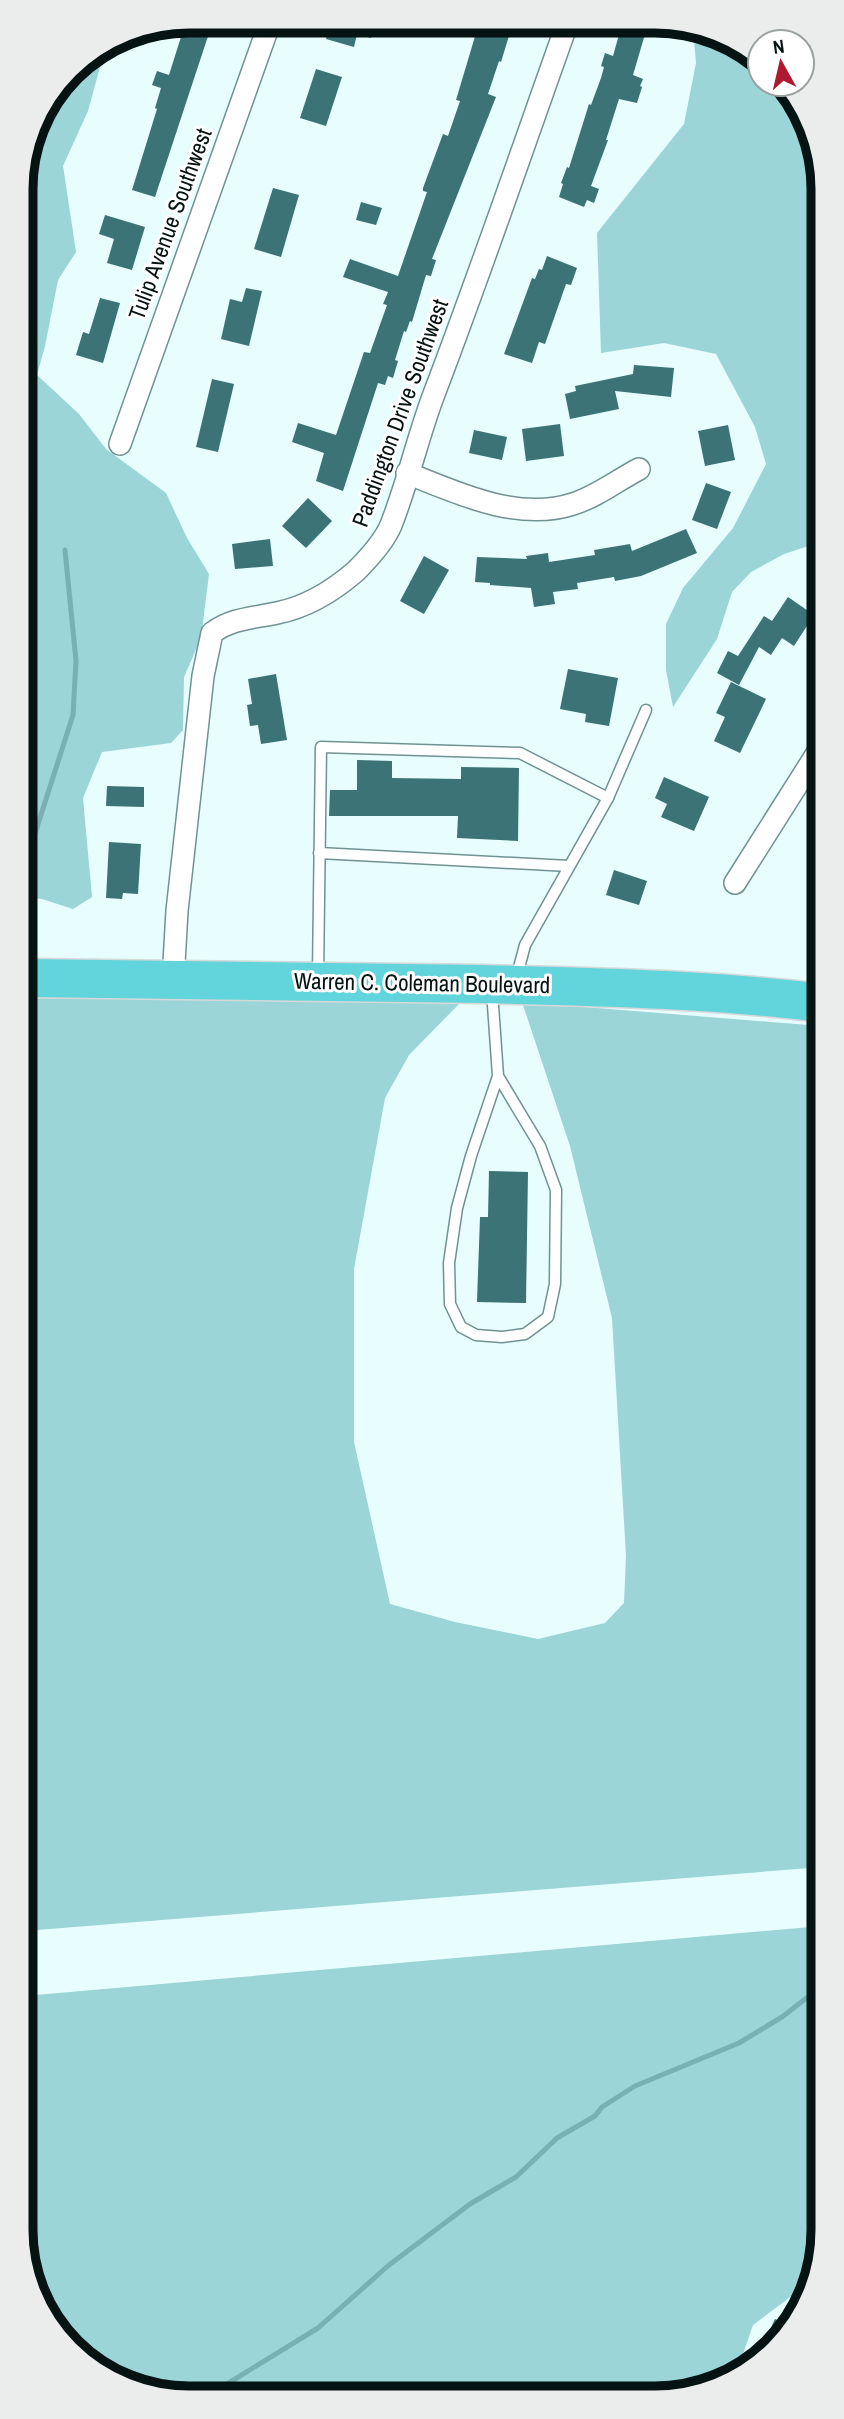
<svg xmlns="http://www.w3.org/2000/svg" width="844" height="2419" font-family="'Archivo Narrow',sans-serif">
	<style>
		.forest { fill: #9bd5d8 }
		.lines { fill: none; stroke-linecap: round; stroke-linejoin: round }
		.stream { stroke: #78b0b3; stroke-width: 5 }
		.building { fill: #3b7376 }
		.lane-casing { stroke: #709293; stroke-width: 13 }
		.street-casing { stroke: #709293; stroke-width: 24 }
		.highway-casing { stroke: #d7d9d9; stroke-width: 41 }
		.lane { stroke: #fff; stroke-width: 10 }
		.street { stroke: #fff; stroke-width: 21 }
		.highway { stroke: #62d4db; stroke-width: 38 }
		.labels { text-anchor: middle; stroke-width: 6; stroke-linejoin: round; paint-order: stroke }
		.street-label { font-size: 23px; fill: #061313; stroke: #fff }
		.rim { fill: none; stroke: #061313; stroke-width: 9 }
	</style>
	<rect width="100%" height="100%" fill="#e7fdfe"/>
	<g class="forest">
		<polygon points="693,27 760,63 760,84 781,84 820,156 820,535 815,544 784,554 751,572 732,592 717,639 673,707 666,670 666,624 683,588 733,528 766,464 755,427 716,354 664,343 601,353 597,233 684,124 696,63"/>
		<polygon points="106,45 88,111 63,166 76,252 58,280 45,346 37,375 79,414 106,449 166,493 187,538 209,574 201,638 184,677 183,730 171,743 102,752 83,798 92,897 73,909 42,899 22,897 21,177 38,114 78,63"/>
		<polygon points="23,995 463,1000 409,1055 385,1098 354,1269 354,1442 390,1604 455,1622 538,1639 605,1623 624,1603 626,1556 612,1318 570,1146 522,1002 821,1026 822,1867 24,1931"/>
		<polygon points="822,1926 823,2241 814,2279 753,2325 735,2377 688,2395 156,2395 70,2349 24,2263 24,1996"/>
	</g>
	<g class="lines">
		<g class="stream">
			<polyline points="22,874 73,715 76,661 65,550"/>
			<polyline points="213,2395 227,2384 318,2328 389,2265 470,2204 516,2177 557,2138 595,2116 602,2107 635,2086 739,2043 782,2017 822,1986"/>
		</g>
	</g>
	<g class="building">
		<polygon points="186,21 213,21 155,197 132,190 157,109 155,108 161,88 152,85 157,71 169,75"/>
		<polygon points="330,22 376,22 371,38 357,34 354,47 326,39"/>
		<polygon points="479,23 504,23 512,26 501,62 499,61 488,94 496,97 432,259 436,260 431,276 426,275 412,322 410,321 406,332 404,331 395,360 398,361 393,378 388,376 385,385 378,383 343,491 316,481 324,453 292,442 298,423 336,435 364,352 370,353 387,305 383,304 388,292 343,277 350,259 398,276 427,192 423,191 423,188 443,134 448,136 460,101 456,100"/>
		<polygon points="622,24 648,24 633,75 643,79 640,86 642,87 637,103 619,99 606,140 608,140 591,186 599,189 594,203 587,200 584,207 559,197 563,184 561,183 567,167 569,168 589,104 591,105 601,78 604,67 601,66 605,53 613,56"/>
		<polygon points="316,69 342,77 326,126 300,118"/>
		<polygon points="273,188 299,195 281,257 254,249"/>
		<polygon points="361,202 382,208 376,225 356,220"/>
		<polygon points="105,215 145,227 132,270 107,263 114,239 99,234"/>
		<polygon points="547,256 577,268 571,285 566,284 545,344 539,342 532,363 504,354 532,278 535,279 539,269 542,270"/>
		<polygon points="246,288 262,291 249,346 221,339 230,299 242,302"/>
		<polygon points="100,298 120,303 103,363 76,355 83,332 89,334"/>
		<polygon points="634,365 674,368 671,397 615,391 619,409 570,419 565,394 576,391 575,386 633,374"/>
		<polygon points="212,379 234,384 218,452 196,447"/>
		<polygon points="560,424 564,456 526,461 522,429"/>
		<polygon points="728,425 735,460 705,466 698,431"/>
		<polygon points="474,430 507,437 502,460 469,453"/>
		<polygon points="706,483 731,492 717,529 692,520"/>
		<polygon points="308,498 332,521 306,548 282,526"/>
		<polygon points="686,529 697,553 641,576 615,581 614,577 577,583 578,589 553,592 555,604 534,607 531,588 490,585 490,583 475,582 477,557 527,559 526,556 548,553 549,562 595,555 594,550 630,544 632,551"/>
		<polygon points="270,539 273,566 235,569 232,544"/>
		<polygon points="424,556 449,570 424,614 400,601"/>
		<polygon points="788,597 814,615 794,646 782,638 771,655 759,647 739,685 717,673 728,651 738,656 764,616 772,621"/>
		<polygon points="568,669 618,678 609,726 585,722 586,714 560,709"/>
		<polygon points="276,674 287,740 261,744 258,725 250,726 247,705 252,704 248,679"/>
		<polygon points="731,682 766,699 740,753 714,741 725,717 716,713"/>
		<polygon points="357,760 392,761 392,778 461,779 461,767 519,768 518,841 457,838 458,816 329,816 330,790 357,790"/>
		<polygon points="664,777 709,797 694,831 661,817 667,804 655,798"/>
		<polygon points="107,786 144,787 144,807 106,806"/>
		<polygon points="109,842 141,844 138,894 123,893 122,899 106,898"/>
		<polygon points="614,870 647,881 639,905 606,895"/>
		<polygon points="489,1171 528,1172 526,1303 477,1302 480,1217 488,1217"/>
		<polygon points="775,2319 791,2326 778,2343 766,2338"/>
	</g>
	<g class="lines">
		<defs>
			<g id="lane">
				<polyline points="319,853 569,866"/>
				<polyline points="318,975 321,747 520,753 608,798"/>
				<polyline points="516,979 525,945 608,798 646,710"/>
				<polyline points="492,991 498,1076 471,1156 457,1208 449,1263 450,1304 461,1327 476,1335 502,1337 525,1334 548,1317 555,1284 556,1190 540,1146 498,1076"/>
			</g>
			<g id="street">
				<polyline points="120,444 270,22"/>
				<path d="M407 473C457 493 518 522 573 504 596 497 618 480 639 469"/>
				<polyline points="735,883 821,747"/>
				<path d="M173 980 177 911 203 676 212 633C232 618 254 618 277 613 307 607 333 591 356 571 369 558 384 542 391 525 408 482 418 436 434 394 481 271 523 147 567 24"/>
			</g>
			<path id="highway" d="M23 978C176 980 329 981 483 984 595 987 709 989 821 1003"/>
		</defs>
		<use href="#lane" class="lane-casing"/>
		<use href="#street" class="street-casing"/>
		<use href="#highway" class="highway-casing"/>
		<use href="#lane" class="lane"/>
		<use href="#street" class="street"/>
		<use href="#highway" class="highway"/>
	</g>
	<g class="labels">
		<g class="street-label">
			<text transform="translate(170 224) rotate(-70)" y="8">Tulip Avenue Southwest</text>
			<text transform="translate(400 413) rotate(-70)" y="8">Paddington Drive Southwest</text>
			<text transform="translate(422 983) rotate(1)" y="8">Warren C. Coleman Boulevard</text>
		</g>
	</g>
	<path d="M0 0H844V2419H0ZM189 33H655A156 156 0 0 1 811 189V2230A156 156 0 0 1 655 2386H189A156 156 0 0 1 33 2230V189A156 156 0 0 1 189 33Z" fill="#ebecec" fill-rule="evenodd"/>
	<path class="rim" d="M189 33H655A156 156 0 0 1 811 189V2230A156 156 0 0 1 655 2386H189A156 156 0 0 1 33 2230V189A156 156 0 0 1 189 33Z"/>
	<g transform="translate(781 63) rotate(352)"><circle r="33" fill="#ffffff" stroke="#9ba1a1" stroke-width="2"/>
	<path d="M0-5L12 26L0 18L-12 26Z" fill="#ae1931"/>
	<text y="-10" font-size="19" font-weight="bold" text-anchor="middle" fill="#061313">N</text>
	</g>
</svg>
